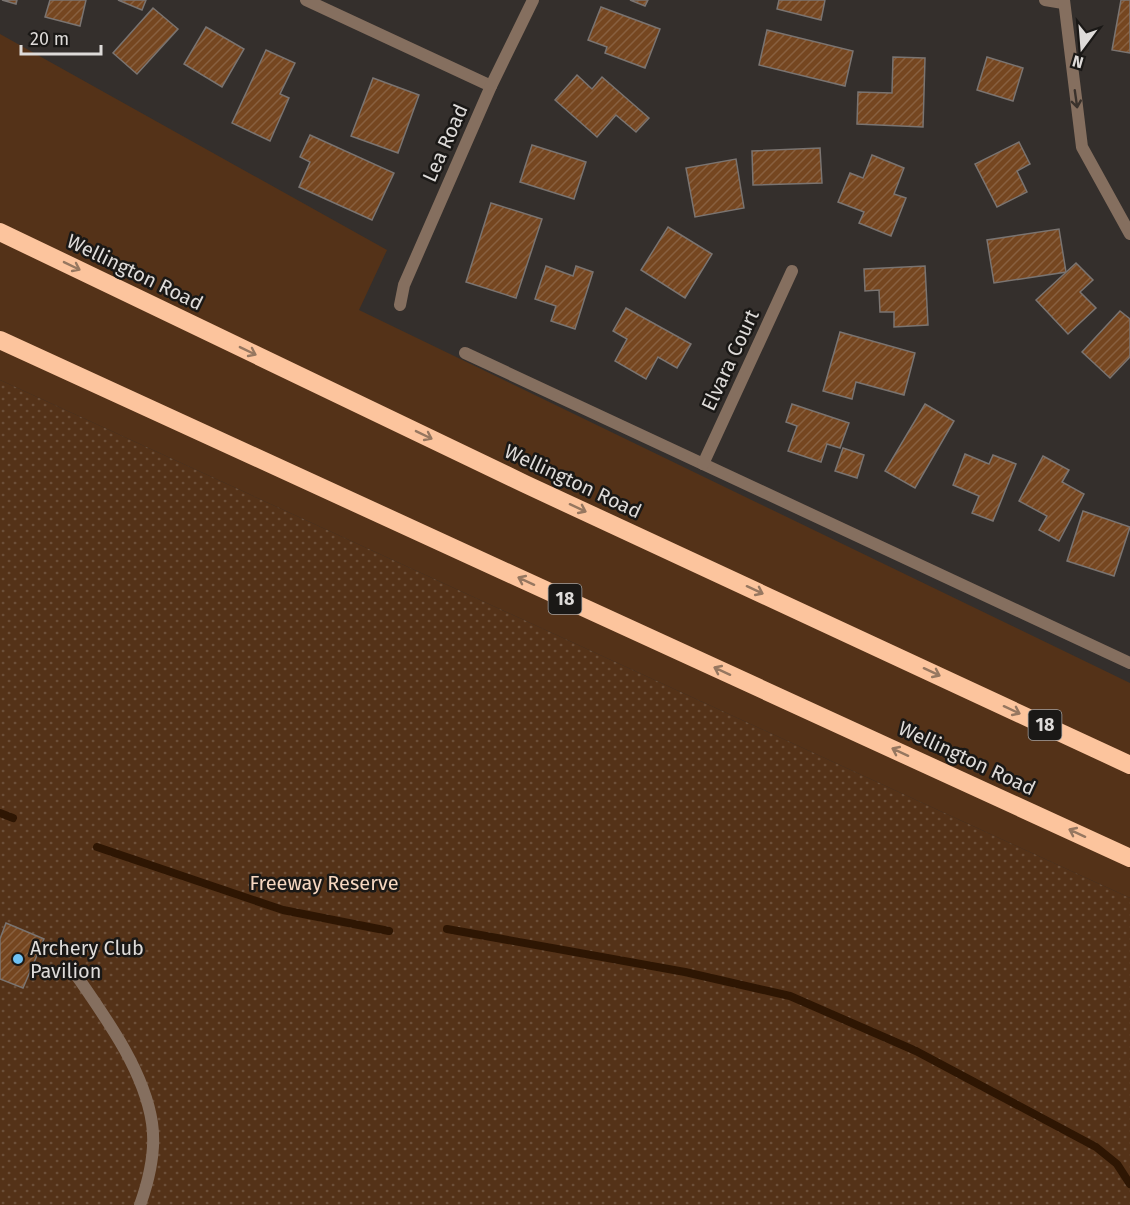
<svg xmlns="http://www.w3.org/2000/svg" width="1130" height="1205" font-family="'Fira Sans',sans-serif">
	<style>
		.grass { fill: #543218 }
		.park { fill: url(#park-dots) }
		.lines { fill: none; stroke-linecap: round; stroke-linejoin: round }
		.stream { stroke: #2e1603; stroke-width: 8 }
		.building { fill: url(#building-hatch); stroke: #7a7471; stroke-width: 1.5 }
		.lane { stroke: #856f5f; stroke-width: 12 }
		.street { stroke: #856f5f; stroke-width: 12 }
		.highway { stroke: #fcc49d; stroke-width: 18 }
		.oneway { stroke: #3a322c }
		.oneway2 { stroke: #967760 }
		.poi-dot { fill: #6fc2f4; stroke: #1a1816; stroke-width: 2 }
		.labels { text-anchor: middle; stroke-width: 5; stroke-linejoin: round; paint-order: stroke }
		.shield { fill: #1a1816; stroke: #a3a09e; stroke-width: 1.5 }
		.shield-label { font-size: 18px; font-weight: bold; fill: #dedbd9 }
		.street-label { font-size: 20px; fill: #dedbd9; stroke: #1a1816 }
		.park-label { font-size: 20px; fill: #f6d7c1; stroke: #1a1816 }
		.poi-label { font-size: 20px; fill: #dedbd9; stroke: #1a1816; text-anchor: start }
	</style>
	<defs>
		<pattern id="park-dots" width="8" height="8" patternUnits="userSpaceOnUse" patternTransform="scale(1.5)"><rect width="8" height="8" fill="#543218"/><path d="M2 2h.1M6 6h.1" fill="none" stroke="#6c4f39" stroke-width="1.8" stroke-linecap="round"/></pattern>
		<pattern id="building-hatch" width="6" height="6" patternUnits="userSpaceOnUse" patternTransform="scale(1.5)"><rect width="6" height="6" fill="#754620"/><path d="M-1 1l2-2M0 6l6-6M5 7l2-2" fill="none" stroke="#886040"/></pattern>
	</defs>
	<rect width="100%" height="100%" fill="#342f2c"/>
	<polygon class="grass" points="0,34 387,250 359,310 1130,683 1130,898 0,380"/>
	<polygon class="park" points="0,380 1130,898 1130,1205 0,1205"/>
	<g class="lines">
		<g class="stream">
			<polyline points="0,813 13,818"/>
			<polyline points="97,847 283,910 389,931"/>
			<polyline points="447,929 685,972 790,996 916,1051 1096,1147 1117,1164 1130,1184"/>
		</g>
	</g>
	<g class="building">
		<polygon points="2,0 17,0 16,4"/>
		<polygon points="50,0 86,0 80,26 45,17"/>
		<polygon points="118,0 146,0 142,10"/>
		<polygon points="630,0 648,0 645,6"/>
		<polygon points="779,0 825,0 821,20 777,9"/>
		<polygon points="1121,0 1130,0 1130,53 1112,50"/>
		<polygon points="601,7 660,29 645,68 605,53 607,47 588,40"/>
		<polygon points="153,8 178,29 137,74 113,53"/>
		<polygon points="206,27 244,49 222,87 184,64"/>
		<polygon points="767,30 853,51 845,86 759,65"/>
		<polygon points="266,50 295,63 280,94 289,98 270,141 232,123"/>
		<polygon points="893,57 925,58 923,127 857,124 858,92 892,93"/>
		<polygon points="987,57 1023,68 1013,101 977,90"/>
		<polygon points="577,75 592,89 602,77 649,118 636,132 616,115 597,137 555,100"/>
		<polygon points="373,78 419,95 398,153 351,136"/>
		<polygon points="310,135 394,173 372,220 299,187 310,162 300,157"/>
		<polygon points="1019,142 1030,164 1017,171 1027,192 997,207 975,164"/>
		<polygon points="532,145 586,162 574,199 520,182"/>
		<polygon points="820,148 822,183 753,185 752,151"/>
		<polygon points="872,155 904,168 894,194 906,198 891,236 859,223 864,212 838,202 850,173 863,178"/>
		<polygon points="736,159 744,208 695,217 686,168"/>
		<polygon points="491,203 542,219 516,298 466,282"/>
		<polygon points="668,227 712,254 685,298 641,270"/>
		<polygon points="1059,229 1066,272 994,283 987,240"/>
		<polygon points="1076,263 1093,280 1080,292 1096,308 1068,334 1036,300"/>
		<polygon points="546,266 573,276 576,266 593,272 575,329 551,321 556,306 535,299"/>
		<polygon points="925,266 928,325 894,327 894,312 880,312 879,290 865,291 864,269"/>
		<polygon points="626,308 691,344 677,368 658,357 646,379 615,361 627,339 613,331"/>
		<polygon points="1120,311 1130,319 1130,357 1110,378 1082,352"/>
		<polygon points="840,332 915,353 904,395 856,382 852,399 823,391"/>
		<polygon points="792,404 849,423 840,448 827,444 821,462 788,451 797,426 786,422"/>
		<polygon points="925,404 954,421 915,488 885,471"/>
		<polygon points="843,448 864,455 857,478 835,471"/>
		<polygon points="965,454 989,464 993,455 1016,464 993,521 972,513 979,496 953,485"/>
		<polygon points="1043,456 1069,470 1062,482 1084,494 1059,541 1039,530 1047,516 1019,501"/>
		<polygon points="1083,511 1130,527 1114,576 1067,561"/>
		<polygon points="6,923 44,939 23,988 0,979 0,939"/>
	</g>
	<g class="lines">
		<path class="lane" d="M72 969C103 1014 144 1069 152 1123 156 1150 149 1180 140 1205"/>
		<g class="street">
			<polyline points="306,0 491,86"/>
			<polyline points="1045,0 1063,3"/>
			<polyline points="1064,0 1082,147 1130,234"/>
			<polyline points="400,305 404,285 491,86 533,0"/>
			<polyline points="465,353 1130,663"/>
			<polyline points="703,464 792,271"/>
		</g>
		<g class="highway">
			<polyline points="0,232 525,484 1130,765"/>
			<polyline points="0,340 1130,858"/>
		</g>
	</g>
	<defs><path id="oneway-shaft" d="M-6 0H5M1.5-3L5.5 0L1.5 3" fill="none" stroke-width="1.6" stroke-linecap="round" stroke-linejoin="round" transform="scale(1.5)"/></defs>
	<use class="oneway" href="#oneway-shaft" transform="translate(1076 99) rotate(82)"/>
	<g class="oneway2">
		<use href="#oneway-shaft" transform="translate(72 266) rotate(26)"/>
		<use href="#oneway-shaft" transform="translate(248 351) rotate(26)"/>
		<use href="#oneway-shaft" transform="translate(424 435) rotate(26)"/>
		<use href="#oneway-shaft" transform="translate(578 508) rotate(25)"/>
		<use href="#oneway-shaft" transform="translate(526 581) rotate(-155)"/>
		<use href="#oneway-shaft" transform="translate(755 590) rotate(25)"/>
		<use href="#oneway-shaft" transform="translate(722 671) rotate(-155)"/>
		<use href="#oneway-shaft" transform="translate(932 672) rotate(25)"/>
		<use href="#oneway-shaft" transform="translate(1012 710) rotate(25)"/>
		<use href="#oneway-shaft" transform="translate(900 752) rotate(-155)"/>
		<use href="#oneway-shaft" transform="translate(1077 833) rotate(-155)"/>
	</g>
	<circle class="poi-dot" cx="18" cy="959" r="6"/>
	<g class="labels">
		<g class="shield">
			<rect x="548.5" y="584" width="33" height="30" rx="4.5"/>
			<rect x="1028.5" y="710" width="33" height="30" rx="4.5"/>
		</g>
		<g class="shield-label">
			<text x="565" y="605">18</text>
			<text x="1045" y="731">18</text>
		</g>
		<g class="street-label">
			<text transform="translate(445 143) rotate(-66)" y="7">Lea Road</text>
			<text transform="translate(135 272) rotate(26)" y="7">Wellington Road</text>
			<text transform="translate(730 360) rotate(-65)" y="7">Elvara Court</text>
			<text transform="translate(573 481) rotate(25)" y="7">Wellington Road</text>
			<text transform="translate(967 758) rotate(25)" y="7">Wellington Road</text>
		</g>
		<g class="park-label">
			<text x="324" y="890">Freeway Reserve</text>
		</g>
		<g class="poi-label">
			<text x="30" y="955">Archery Club<tspan x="30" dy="23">Pavilion</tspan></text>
		</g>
	</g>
	<g transform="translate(1082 48) rotate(196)" stroke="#1a1816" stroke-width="4.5" paint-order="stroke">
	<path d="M0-4.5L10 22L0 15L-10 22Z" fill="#dedbd9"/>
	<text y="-9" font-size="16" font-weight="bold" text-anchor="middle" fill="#dedbd9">N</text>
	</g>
	<path d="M21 45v9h80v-9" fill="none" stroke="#dedbd9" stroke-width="3"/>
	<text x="30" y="45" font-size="18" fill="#dedbd9" stroke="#1a1816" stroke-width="4.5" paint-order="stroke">20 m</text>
</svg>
